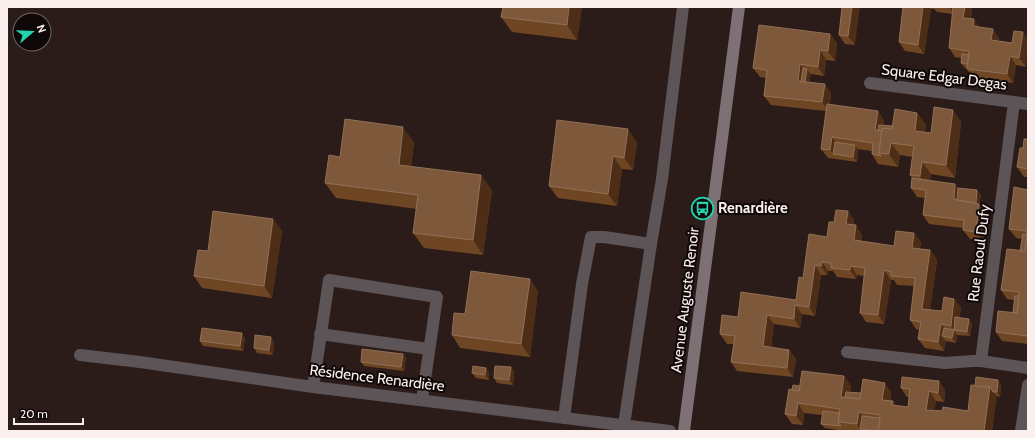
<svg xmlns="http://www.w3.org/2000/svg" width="1035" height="438" font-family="Cabin,sans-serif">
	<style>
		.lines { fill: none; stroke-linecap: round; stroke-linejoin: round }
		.service { stroke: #5c5456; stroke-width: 12 }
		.minor { stroke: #5c5456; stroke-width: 12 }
		.secondary { stroke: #7d7175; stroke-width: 12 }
		.wall { fill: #6f4624 }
		.shaded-wall { fill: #4e2d17 }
		.building { fill: #7e583a; stroke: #927056 }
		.labels { text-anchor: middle; stroke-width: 4; stroke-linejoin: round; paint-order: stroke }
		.street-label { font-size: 15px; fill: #faefed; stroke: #0f0808 }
		.poi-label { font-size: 15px; font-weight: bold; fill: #faefed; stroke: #0f0808; text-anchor: start }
	</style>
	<rect width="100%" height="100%" fill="#2b1c1a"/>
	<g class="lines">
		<g class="service">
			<polyline points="320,334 429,349"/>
			<polyline points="80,355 140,362 313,387 670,431"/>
			<polyline points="313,387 329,280 437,297 422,400"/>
			<polyline points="564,418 582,284 591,237 604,237 651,244"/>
			<polyline points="624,425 651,244 662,179 683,7"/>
		</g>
		<g class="minor">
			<polyline points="870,83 1028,104"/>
			<polyline points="1014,102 981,361 1028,368"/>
			<polyline points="847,352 945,363 972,361 981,361"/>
			<polyline points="1021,431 1028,385"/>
		</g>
		<polyline class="secondary" points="684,431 739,7"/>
	</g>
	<g class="wall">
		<polygon points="582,7 577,40 512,32 501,17"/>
		<polygon points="842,7 855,45 845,44 839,35"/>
		<polygon points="903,7 972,7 971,19 979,27 999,38 999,41 1012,43 1026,67 1016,65 1013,83 973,78 967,69 967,68 965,68 961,63 962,58 955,57 949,48 953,14 937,12 934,9 931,9 924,54 905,51 899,42"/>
		<polygon points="830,34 837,43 835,61 826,60 824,76 811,74 809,82 831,93 830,104 884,120 883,125 893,126 917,113 926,125 925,132 931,133 953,110 961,122 955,178 931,174 930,181 955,184 958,188 977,190 981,195 979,204 986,213 983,241 970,239 963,230 963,228 929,224 923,215 925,198 917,197 911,188 912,178 910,175 912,157 900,155 898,167 878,164 872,154 872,151 858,149 857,162 828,158 821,149 826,111 771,105 764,96 766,78 760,77 753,68"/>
		<polygon points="1028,139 1028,177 1024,177 1017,167 1023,148"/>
		<polygon points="414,142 411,167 492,190 483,255 424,248 413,233 417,209 336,198 325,183 340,157"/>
		<polygon points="637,142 633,170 622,169 617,206 558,198 549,186"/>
		<polygon points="1028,181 1028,344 1002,341 996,332 1013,312 1014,300 1007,299 1001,290 1020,251 1022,239 1016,238 1009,229 1027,189"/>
		<polygon points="854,220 854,225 862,235 861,241 894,246 921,242 920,249 930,250 937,260 930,310 942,311 954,299 961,308 959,317 972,324 970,336 957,335 956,343 946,341 944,351 925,348 918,339 920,330 916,329 910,320 914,286 897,285 894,280 891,280 884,324 866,322 860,313 864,276 857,275 856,279 837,277 833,271 828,271 827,275 821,275 815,316 802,314 800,328 774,324 771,347 789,350 796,359 793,377 737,371 731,362 734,344 727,344 720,334 738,317 796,300 803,278 827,237 834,222"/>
		<polygon points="282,231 272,298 202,288 194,276 208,251"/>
		<polygon points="538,291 530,357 460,348 452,335 465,314"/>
		<polygon points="245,338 243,351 203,346 200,341"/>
		<polygon points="274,342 273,355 257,353 254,348"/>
		<polygon points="403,354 406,358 404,371 364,366 361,362"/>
		<polygon points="511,367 514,372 513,385 497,383 494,378"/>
		<polygon points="486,368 489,373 489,380 476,378 472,373"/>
		<polygon points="844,376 851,386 850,392 861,393 891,392 890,401 896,406 908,407 909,397 907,397 901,388 945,390 944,402 936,401 934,410 942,411 968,411 975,386 1001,384 1000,397 996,396 992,431 845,431 825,428 821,424 822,415 804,413 803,425 792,424 785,414 792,390 800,386"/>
	</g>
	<g class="shaded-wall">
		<polygon points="569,7 582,7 577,40 567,25"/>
		<polygon points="852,7 860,7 855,45 848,36"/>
		<polygon points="923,7 930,7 931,9 924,54 918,45"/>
		<polygon points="949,7 952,7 955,11 955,15"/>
		<polygon points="965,7 972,7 970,27 963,18"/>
		<polygon points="974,19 980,28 973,26"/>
		<polygon points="993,29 999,38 998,49 991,40"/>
		<polygon points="1023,32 1028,40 1028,50 1026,67 1019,58"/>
		<polygon points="830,34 837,43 835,61 828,51"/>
		<polygon points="820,50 826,60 824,76 818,67"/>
		<polygon points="1010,56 1016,65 1013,83 1007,74"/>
		<polygon points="800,64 806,73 805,85 798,81"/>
		<polygon points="807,69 811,74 808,90 805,85"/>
		<polygon points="825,84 831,93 829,111 822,102"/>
		<polygon points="953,110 961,122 955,178 946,165"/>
		<polygon points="878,111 884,120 882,135 875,130"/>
		<polygon points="917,113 926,125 924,143 915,131"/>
		<polygon points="403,127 414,142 409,180 399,165"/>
		<polygon points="628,129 637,142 633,170 624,158"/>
		<polygon points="832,137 839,146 833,154 830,150"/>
		<polygon points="891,143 900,155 898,167 889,154"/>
		<polygon points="855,145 858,149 857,162 853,157"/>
		<polygon points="613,156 622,169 617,206 608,194"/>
		<polygon points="922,162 931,174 928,189 920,176"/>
		<polygon points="481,175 492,190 483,255 473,240"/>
		<polygon points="955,184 962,193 961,204 954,199"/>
		<polygon points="977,190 981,195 979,204 986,213 983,241 976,232 975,207"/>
		<polygon points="848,211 854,220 853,233 846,224"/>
		<polygon points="273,219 282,231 272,298 264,286"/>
		<polygon points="856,225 862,235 860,249 854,240"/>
		<polygon points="914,233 921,242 918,257 912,248"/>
		<polygon points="930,250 937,260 929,318 922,309"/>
		<polygon points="822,262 828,271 827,275 821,266"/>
		<polygon points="815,265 821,275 815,316 809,307"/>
		<polygon points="851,266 857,275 856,279 850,270"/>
		<polygon points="884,270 891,280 884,324 878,315"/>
		<polygon points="530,279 538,291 530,357 521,344"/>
		<polygon points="954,299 961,308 958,330 954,330 951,326"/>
		<polygon points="795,305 802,314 800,328 794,319"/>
		<polygon points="767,315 774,324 770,355 763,346"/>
		<polygon points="969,319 972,324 970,336 967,332"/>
		<polygon points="941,324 947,333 942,336 946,341 944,351 938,342"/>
		<polygon points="954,330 957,335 956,343 952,338"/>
		<polygon points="242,333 245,338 243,351 240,346"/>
		<polygon points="271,337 274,342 273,355 269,350"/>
		<polygon points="789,350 796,359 793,377 787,368"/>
		<polygon points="403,354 406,358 404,371 401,367"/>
		<polygon points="511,367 514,372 513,385 509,380"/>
		<polygon points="486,368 489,373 489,380 485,375"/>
		<polygon points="844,376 851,386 848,402 841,397"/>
		<polygon points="998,380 1001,384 1000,397 997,392"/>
		<polygon points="939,381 945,390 944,402 938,393"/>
		<polygon points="885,383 891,392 889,409 882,400"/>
		<polygon points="990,387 997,396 992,431 984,431"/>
		<polygon points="929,391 936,401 933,419 926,410"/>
		<polygon points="893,401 899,410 892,405"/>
		<polygon points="798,403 804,413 803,425 796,416"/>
		<polygon points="859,412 865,421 860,429 857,424"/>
	</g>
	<g class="building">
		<polygon points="503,7 569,7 567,25 501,17"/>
		<polygon points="842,7 852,7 848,36 839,35"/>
		<polygon points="903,7 923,7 918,45 899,42"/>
		<polygon points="953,7 965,7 963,18 974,19 973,26 993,29 991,40 1012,43 1014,31 1023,32 1019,58 1010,56 1007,74 967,69 969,51 949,48"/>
		<polygon points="759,25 830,34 828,51 820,50 818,67 800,64 798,81 825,84 822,102 764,96 767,70 753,68"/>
		<polygon points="962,54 969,55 967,64 961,63"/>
		<polygon points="803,68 807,69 805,82 801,81"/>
		<polygon points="827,104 878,111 875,130 882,131 879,153 881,156 872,154 873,143 832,137 830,150 821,149"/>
		<polygon points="934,107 953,110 946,165 922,162 920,176 910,175 914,146 891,143 889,154 879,153 882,128 892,129 895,109 917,113 915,131 931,133"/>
		<polygon points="345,119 403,127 399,165 481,175 473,240 413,233 418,195 325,183 329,155 340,157"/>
		<polygon points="557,120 628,129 624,158 613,156 608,194 549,186"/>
		<polygon points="879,125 893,126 892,129 882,128 882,131 878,130"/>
		<polygon points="1024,139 1028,139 1028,169 1017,167 1020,148 1023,148"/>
		<polygon points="835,142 855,145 853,157 833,154"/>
		<polygon points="912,178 955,184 954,199 979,204 976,232 963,230 964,220 923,215 926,190 911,188"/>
		<polygon points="1014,187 1028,190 1028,336 996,332 998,311 1017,313 1019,292 1001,290 1007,249 1025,251 1027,231 1009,229"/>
		<polygon points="958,188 977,190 976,203 957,200"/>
		<polygon points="836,210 848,211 846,224 856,225 854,240 894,246 896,231 914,233 912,248 930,250 922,309 942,311 944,297 954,299 951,326 941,324 938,342 918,339 921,322 910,320 915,278 891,276 891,272 884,270 878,315 860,313 865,268 851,266 850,270 831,268 831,263 822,262 821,266 815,265 809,307 795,305 794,319 767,315 763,346 789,350 787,368 731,362 735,336 720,334 722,315 738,317 741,292 796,300 799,277 803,278 809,234 827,237 829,222 834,222"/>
		<polygon points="213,211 273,219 264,286 194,276 198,250 208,251"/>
		<polygon points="1023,234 1027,235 1025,251 1020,251"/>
		<polygon points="471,271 530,279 521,344 452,335 454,313 465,314"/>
		<polygon points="1015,296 1019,296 1017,313 1013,312"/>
		<polygon points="955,317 969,319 967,332 954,330"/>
		<polygon points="202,328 242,333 240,346 200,341"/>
		<polygon points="944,328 954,330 952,338 942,336"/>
		<polygon points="255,335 271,337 269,350 254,348"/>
		<polygon points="362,349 403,354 401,367 361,362"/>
		<polygon points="473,366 486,368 485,375 472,373"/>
		<polygon points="495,366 511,367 509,380 494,378"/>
		<polygon points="802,371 844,376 841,397 860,399 863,379 885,383 882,400 893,401 892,405 908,407 910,389 901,388 902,377 939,381 938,393 929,391 926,410 942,411 943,407 968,411 971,385 990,387 984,431 878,431 880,415 859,412 857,424 848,423 838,422 840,409 798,403 796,416 785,414 789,389 799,391"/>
		<polygon points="976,377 998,380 997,392 993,392 990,387 975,386"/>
		<polygon points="793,385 800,386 799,391 792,390"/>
		<polygon points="846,392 861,393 860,399 845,397"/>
		<polygon points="823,411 839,413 838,422 841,426 821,424"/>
		<polygon points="862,416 880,418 878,431 860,429"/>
	</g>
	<defs>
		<symbol id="bus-ring" viewBox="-11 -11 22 22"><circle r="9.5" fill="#0f0808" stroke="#23d5af" stroke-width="1.5"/><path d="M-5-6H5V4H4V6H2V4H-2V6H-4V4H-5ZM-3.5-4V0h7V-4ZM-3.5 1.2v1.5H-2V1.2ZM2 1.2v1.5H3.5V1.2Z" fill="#23d5af"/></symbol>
	</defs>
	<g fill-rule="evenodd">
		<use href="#bus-ring" x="690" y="196" width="25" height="25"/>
	</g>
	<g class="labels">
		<g class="street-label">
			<text transform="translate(944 77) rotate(7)" y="5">Square Edgar Degas</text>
			<text transform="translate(979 253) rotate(-83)" y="5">Rue Raoul Dufy</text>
			<text transform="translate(685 300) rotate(-83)" y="5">Avenue Auguste Renoir</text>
			<text transform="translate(377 378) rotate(7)" y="5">Résidence Renardière</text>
		</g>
		<g class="poi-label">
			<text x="718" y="213">Renardière</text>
		</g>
	</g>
	<rect width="1035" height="438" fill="none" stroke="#faefed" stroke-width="16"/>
	<g transform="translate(32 32) rotate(71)"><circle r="19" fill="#0f0808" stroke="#6d6464"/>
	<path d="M0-3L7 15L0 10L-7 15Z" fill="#23d5af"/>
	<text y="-6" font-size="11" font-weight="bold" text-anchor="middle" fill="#faefed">N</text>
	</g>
	<path d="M14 418v6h69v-6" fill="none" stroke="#faefed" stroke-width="2"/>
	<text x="20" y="418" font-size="12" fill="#faefed" stroke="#0f0808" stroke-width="3" paint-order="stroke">20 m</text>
</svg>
